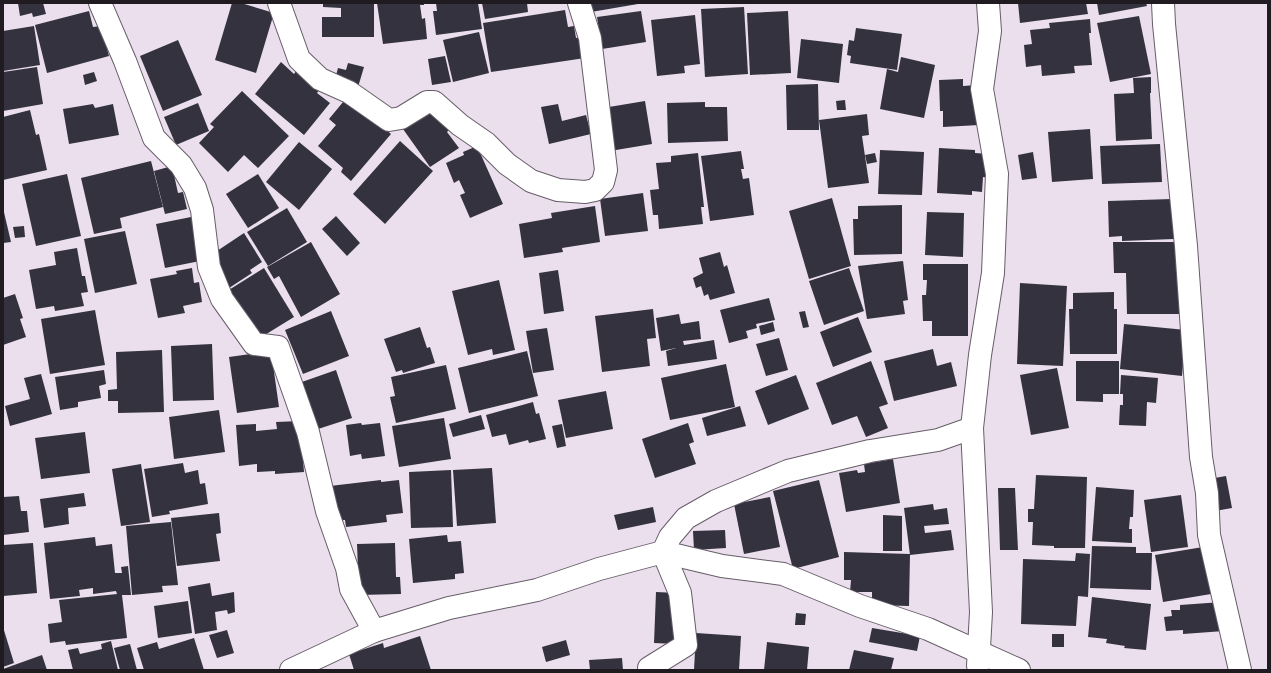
<svg xmlns="http://www.w3.org/2000/svg" width="1271" height="673" font-family="'Zilla Slab',serif">
	<style>
		.building { fill: #34323f }
		.lines { fill: none; stroke-linecap: round; stroke-linejoin: round }
		.minor-casing { stroke: #675d69; stroke-width: 24 }
		.minor { stroke: #fff; stroke-width: 22 }
	</style>
	<rect width="100%" height="100%" fill="#ebdfed"/>
	<g class="building">
		<polygon points="18,3 43,3 46,14 33,17 32,13 20,16"/>
		<polygon points="232,3 241,3 274,13 256,73 215,60"/>
		<polygon points="323,3 374,3 374,37 322,37 322,17 341,17 341,8 323,7"/>
		<polygon points="377,3 424,3 424,5 420,5 422,19 425,18 427,39 383,44"/>
		<polygon points="436,3 478,3 482,29 436,35 433,11 437,11"/>
		<polygon points="482,3 527,3 528,12 485,19"/>
		<polygon points="589,3 638,3 638,4 591,12"/>
		<polygon points="1018,3 1086,3 1088,14 1020,23"/>
		<polygon points="1097,3 1146,3 1147,6 1099,15"/>
		<polygon points="744,7 748,74 705,77 701,9"/>
		<polygon points="565,10 568,27 574,26 576,38 582,37 585,58 491,72 483,23"/>
		<polygon points="89,11 93,27 101,26 109,56 47,73 35,25"/>
		<polygon points="641,11 646,42 602,49 597,17"/>
		<polygon points="788,11 791,73 750,75 747,13"/>
		<polygon points="695,15 700,64 684,66 685,73 657,76 651,20"/>
		<polygon points="1139,16 1151,74 1110,82 1097,23"/>
		<polygon points="1090,19 1091,33 1089,33 1092,65 1074,66 1075,73 1042,76 1041,65 1026,67 1024,45 1032,44 1030,30 1050,28 1049,23"/>
		<polygon points="34,26 40,65 3,71 3,31"/>
		<polygon points="856,28 902,34 897,70 850,63 851,56 847,55 849,40 854,41"/>
		<polygon points="479,32 489,73 453,82 443,40"/>
		<polygon points="801,39 843,44 839,83 797,78"/>
		<polygon points="178,40 202,95 163,111 140,56"/>
		<polygon points="445,56 451,82 432,85 428,59"/>
		<polygon points="901,57 935,65 924,118 880,109 887,69 898,72"/>
		<polygon points="281,62 294,74 296,71 319,90 317,93 330,103 304,135 255,94"/>
		<polygon points="348,63 364,67 358,87 335,79 338,68 346,70"/>
		<polygon points="37,67 43,104 3,111 3,72"/>
		<polygon points="94,72 97,81 85,85 83,75"/>
		<polygon points="1151,77 1151,93 1150,93 1152,139 1116,141 1114,94 1134,93 1133,78"/>
		<polygon points="963,79 963,86 977,85 979,125 943,127 943,111 940,111 939,80"/>
		<polygon points="818,84 819,130 787,130 786,85"/>
		<polygon points="242,91 289,136 258,168 244,155 228,172 199,143 214,127 210,124"/>
		<polygon points="348,96 391,134 351,181 341,172 343,168 318,146 336,125 329,119"/>
		<polygon points="845,100 846,110 837,110 836,101"/>
		<polygon points="645,101 652,144 610,151 603,108"/>
		<polygon points="705,102 705,107 727,107 728,141 668,143 667,103"/>
		<polygon points="198,103 209,131 176,145 164,117"/>
		<polygon points="93,104 95,108 113,104 119,135 69,144 63,109"/>
		<polygon points="431,104 449,130 447,132 459,148 430,167 403,129 419,118"/>
		<polygon points="558,104 562,121 586,115 591,134 549,144 541,107"/>
		<polygon points="30,110 36,135 39,134 47,170 3,180 3,117"/>
		<polygon points="867,114 869,135 862,136 869,183 828,188 819,120"/>
		<polygon points="1090,129 1093,179 1052,182 1048,132"/>
		<polygon points="400,141 433,171 385,224 353,194"/>
		<polygon points="299,142 332,169 299,210 266,182"/>
		<polygon points="1160,144 1162,182 1102,184 1100,146"/>
		<polygon points="477,146 503,204 470,218 460,195 465,193 459,180 454,183 446,163 464,155 463,152"/>
		<polygon points="939,148 975,150 975,153 990,154 989,178 983,177 982,192 972,191 972,195 937,193"/>
		<polygon points="880,150 924,152 922,195 878,194"/>
		<polygon points="741,151 744,169 741,169 743,179 749,178 754,215 710,221 701,156"/>
		<polygon points="1033,152 1037,178 1022,180 1018,155"/>
		<polygon points="698,153 704,207 701,207 703,224 659,229 658,215 653,215 650,190 659,189 656,163 671,162 671,156"/>
		<polygon points="875,153 877,162 867,164 865,155"/>
		<polygon points="151,161 163,207 120,218 122,228 94,234 81,178"/>
		<polygon points="172,166 178,193 183,192 187,209 165,214 154,171"/>
		<polygon points="67,174 81,236 36,246 22,184"/>
		<polygon points="258,174 279,208 248,228 226,194"/>
		<polygon points="643,193 648,231 605,236 600,199"/>
		<polygon points="832,198 851,266 809,279 789,211"/>
		<polygon points="1172,199 1174,239 1122,241 1122,236 1109,237 1108,201"/>
		<polygon points="902,205 902,254 854,255 853,219 858,219 858,206"/>
		<polygon points="595,206 600,242 562,248 563,252 524,258 519,224 552,218 551,213"/>
		<polygon points="3,208 11,242 3,243"/>
		<polygon points="287,208 307,242 268,266 247,232"/>
		<polygon points="927,212 964,213 963,257 925,255"/>
		<polygon points="336,216 360,243 347,256 322,229"/>
		<polygon points="191,217 200,261 165,268 156,224"/>
		<polygon points="24,226 25,237 15,238 13,227"/>
		<polygon points="125,231 137,284 95,293 84,239"/>
		<polygon points="244,233 262,262 250,270 252,273 226,290 211,255"/>
		<polygon points="311,242 340,294 301,317 279,276 274,279 267,267"/>
		<polygon points="1113,242 1181,242 1182,314 1127,314 1126,273 1114,273"/>
		<polygon points="77,248 82,276 85,276 88,292 81,293 84,306 55,311 54,306 36,309 29,270 56,265 54,252"/>
		<polygon points="720,252 724,267 727,265 735,293 710,300 708,294 704,296 701,286 696,288 693,278 703,273 699,258"/>
		<polygon points="903,261 908,300 903,301 905,314 867,319 858,266"/>
		<polygon points="923,264 968,264 968,336 932,336 932,321 923,321 922,295 926,295 927,280 923,280"/>
		<polygon points="192,268 194,283 199,282 202,302 183,306 185,313 158,318 150,279 177,274 176,271"/>
		<polygon points="264,268 294,317 255,341 224,293"/>
		<polygon points="849,268 864,311 824,325 809,281"/>
		<polygon points="558,270 564,311 544,314 539,273"/>
		<polygon points="499,280 515,350 493,355 492,349 468,355 452,291"/>
		<polygon points="1020,283 1067,286 1063,366 1017,364"/>
		<polygon points="1114,292 1114,309 1117,309 1117,354 1070,354 1069,309 1073,309 1073,293"/>
		<polygon points="15,294 23,318 20,319 26,337 3,345 3,298"/>
		<polygon points="769,298 775,320 756,324 757,328 746,331 748,338 729,343 720,310"/>
		<polygon points="653,309 656,338 647,339 650,366 602,372 595,316"/>
		<polygon points="95,310 105,365 50,374 41,319"/>
		<polygon points="331,311 349,356 303,374 285,330"/>
		<polygon points="805,311 809,327 803,328 799,312"/>
		<polygon points="679,314 681,324 699,321 701,339 683,341 684,345 714,340 717,359 668,366 666,351 676,348 661,351 656,318"/>
		<polygon points="858,317 872,352 833,367 820,332"/>
		<polygon points="773,322 775,331 761,335 759,326"/>
		<polygon points="1124,324 1186,330 1182,376 1120,369"/>
		<polygon points="420,327 427,348 430,347 435,363 403,373 402,370 396,372 384,339"/>
		<polygon points="547,328 554,370 533,373 526,331"/>
		<polygon points="779,338 788,370 766,376 756,344"/>
		<polygon points="212,344 214,400 173,401 171,346"/>
		<polygon points="933,349 937,366 951,362 957,386 894,401 884,361"/>
		<polygon points="162,350 164,412 118,413 118,401 108,401 108,390 117,389 116,352"/>
		<polygon points="271,351 279,407 237,413 229,357"/>
		<polygon points="527,351 538,396 469,413 458,368"/>
		<polygon points="871,361 888,404 879,407 888,428 866,437 857,416 832,425 816,383"/>
		<polygon points="1076,361 1119,361 1119,394 1103,394 1103,402 1076,401"/>
		<polygon points="726,364 735,407 670,420 661,378"/>
		<polygon points="446,365 456,409 396,423 390,397 395,396 391,377"/>
		<polygon points="1057,368 1069,428 1031,435 1020,375"/>
		<polygon points="104,370 106,384 99,386 101,398 78,402 78,407 60,410 55,377"/>
		<polygon points="336,370 352,418 315,430 299,383"/>
		<polygon points="41,374 52,414 10,426 5,406 30,399 24,378"/>
		<polygon points="796,375 809,409 768,425 755,391"/>
		<polygon points="1121,375 1158,378 1156,403 1147,402 1146,426 1119,425 1120,405 1123,405 1123,394 1120,394"/>
		<polygon points="606,391 613,429 566,438 558,400"/>
		<polygon points="533,402 536,414 539,413 546,439 529,443 528,440 509,445 506,434 492,437 486,415"/>
		<polygon points="740,406 746,426 707,436 702,418"/>
		<polygon points="219,410 225,452 174,459 169,417"/>
		<polygon points="481,415 485,429 453,437 449,424"/>
		<polygon points="444,418 451,459 399,467 392,426"/>
		<polygon points="300,421 304,472 275,474 275,471 257,472 257,464 239,466 236,425 256,424 256,431 277,429 276,422"/>
		<polygon points="361,423 362,425 380,423 385,456 362,459 361,454 350,456 346,425"/>
		<polygon points="688,423 694,442 689,444 696,464 655,478 642,439"/>
		<polygon points="562,424 566,446 557,448 552,426"/>
		<polygon points="85,432 90,473 41,479 35,438"/>
		<polygon points="893,459 900,503 846,512 839,473 857,470 858,473 865,472 864,464"/>
		<polygon points="183,463 185,473 198,470 200,484 205,483 208,504 169,511 170,514 152,517 144,469"/>
		<polygon points="141,464 150,522 121,526 112,469"/>
		<polygon points="492,468 496,523 457,526 453,470"/>
		<polygon points="451,470 453,527 411,528 409,472"/>
		<polygon points="1036,475 1087,477 1085,548 1054,548 1054,546 1032,545 1033,522 1028,522 1028,509 1034,509"/>
		<polygon points="1226,476 1232,508 1215,511 1209,479"/>
		<polygon points="381,480 381,482 399,480 403,513 386,515 387,522 346,527 345,520 334,521 330,486"/>
		<polygon points="819,480 839,557 793,569 773,491"/>
		<polygon points="1096,487 1134,490 1133,517 1130,517 1129,529 1132,529 1132,543 1092,541"/>
		<polygon points="998,488 1015,488 1018,550 1000,550"/>
		<polygon points="84,493 86,506 68,508 69,524 44,528 40,499"/>
		<polygon points="1181,495 1188,547 1151,552 1144,500"/>
		<polygon points="19,496 21,511 27,511 29,532 3,535 3,497"/>
		<polygon points="770,497 780,547 744,554 734,504"/>
		<polygon points="933,504 934,510 947,508 949,524 924,526 925,533 951,530 954,550 910,555 904,508"/>
		<polygon points="653,507 656,522 618,530 614,515"/>
		<polygon points="219,513 221,533 216,534 220,561 177,566 171,518"/>
		<polygon points="883,515 902,516 902,551 883,551"/>
		<polygon points="171,522 178,585 162,586 163,592 132,595 126,526"/>
		<polygon points="725,530 726,548 694,550 693,531"/>
		<polygon points="447,535 448,542 461,541 464,573 455,574 455,579 413,583 409,539"/>
		<polygon points="95,537 96,546 112,544 115,573 122,573 121,567 128,566 131,595 122,595 127,638 66,645 65,641 50,643 48,624 62,622 59,600 117,594 116,591 93,594 93,588 79,590 80,596 50,599 44,543"/>
		<polygon points="33,543 37,593 3,596 3,545"/>
		<polygon points="395,543 396,577 400,577 401,594 359,595 357,544"/>
		<polygon points="1092,546 1136,547 1136,553 1152,553 1151,590 1090,588"/>
		<polygon points="1209,546 1217,593 1163,602 1155,555"/>
		<polygon points="844,552 910,554 909,606 872,605 872,592 850,592 851,580 844,580"/>
		<polygon points="1076,553 1090,554 1088,597 1078,596 1076,626 1021,624 1023,559 1075,561"/>
		<polygon points="210,583 212,596 234,592 235,612 228,614 227,610 215,612 217,630 195,634 188,587"/>
		<polygon points="656,592 677,593 676,644 654,643"/>
		<polygon points="1092,597 1151,604 1146,650 1124,648 1125,646 1106,643 1107,639 1088,637"/>
		<polygon points="188,601 192,633 158,638 154,606"/>
		<polygon points="1222,602 1224,631 1183,634 1183,630 1166,631 1164,617 1172,616 1171,610 1180,610 1180,605"/>
		<polygon points="796,613 806,614 805,625 795,625"/>
		<polygon points="3,627 14,663 3,667"/>
		<polygon points="872,628 920,636 917,651 869,642"/>
		<polygon points="227,630 234,653 217,658 209,635"/>
		<polygon points="696,633 741,636 739,670 694,670"/>
		<rect x="1052" y="634" width="12" height="13"/>
		<polygon points="420,636 431,670 354,670 349,654 383,643 384,648"/>
		<polygon points="194,638 204,670 144,670 137,648 157,642 159,649"/>
		<polygon points="566,640 570,655 546,662 542,647"/>
		<polygon points="111,641 118,670 73,670 68,650 78,648 80,654 102,649 101,644"/>
		<polygon points="767,642 809,647 807,670 764,670"/>
		<polygon points="130,644 137,670 120,670 114,648"/>
		<polygon points="854,650 894,658 891,670 849,670"/>
		<polygon points="42,655 47,670 3,670 3,669"/>
		<polygon points="622,658 623,670 590,670 589,660"/>
	</g>
	<g class="lines">
		<defs>
			<g id="minor">
				<polyline points="100,3 125,61 154,138 181,165 195,188 202,210 209,267 222,299 254,344 278,347 308,432 327,511 347,568 351,589 374,631"/>
				<polyline points="279,3 299,59 320,79 349,92 389,120 401,118 427,102 434,102 460,125 486,143 507,164 531,181 558,190 585,192 595,190 603,182 606,170 590,38 579,3"/>
				<polyline points="1163,3 1164,24 1186,246 1201,457 1207,493 1209,535 1240,670"/>
				<polyline points="978,666 981,612 972,428 980,355 993,273 997,174 982,89 990,31 988,3"/>
				<polyline points="291,670 374,631 449,608 537,590 599,569 663,552 722,566 783,574 860,606 928,629 1019,670"/>
				<polyline points="649,670 649,668 686,645 680,593 663,552 670,537 686,518 716,501 788,471 870,451 938,440 972,428"/>
			</g>
		</defs>
		<use href="#minor" class="minor-casing"/>
		<use href="#minor" class="minor"/>
	</g>
	<rect width="1271" height="673" fill="none" stroke="#1f1b20" stroke-width="8"/>
</svg>
